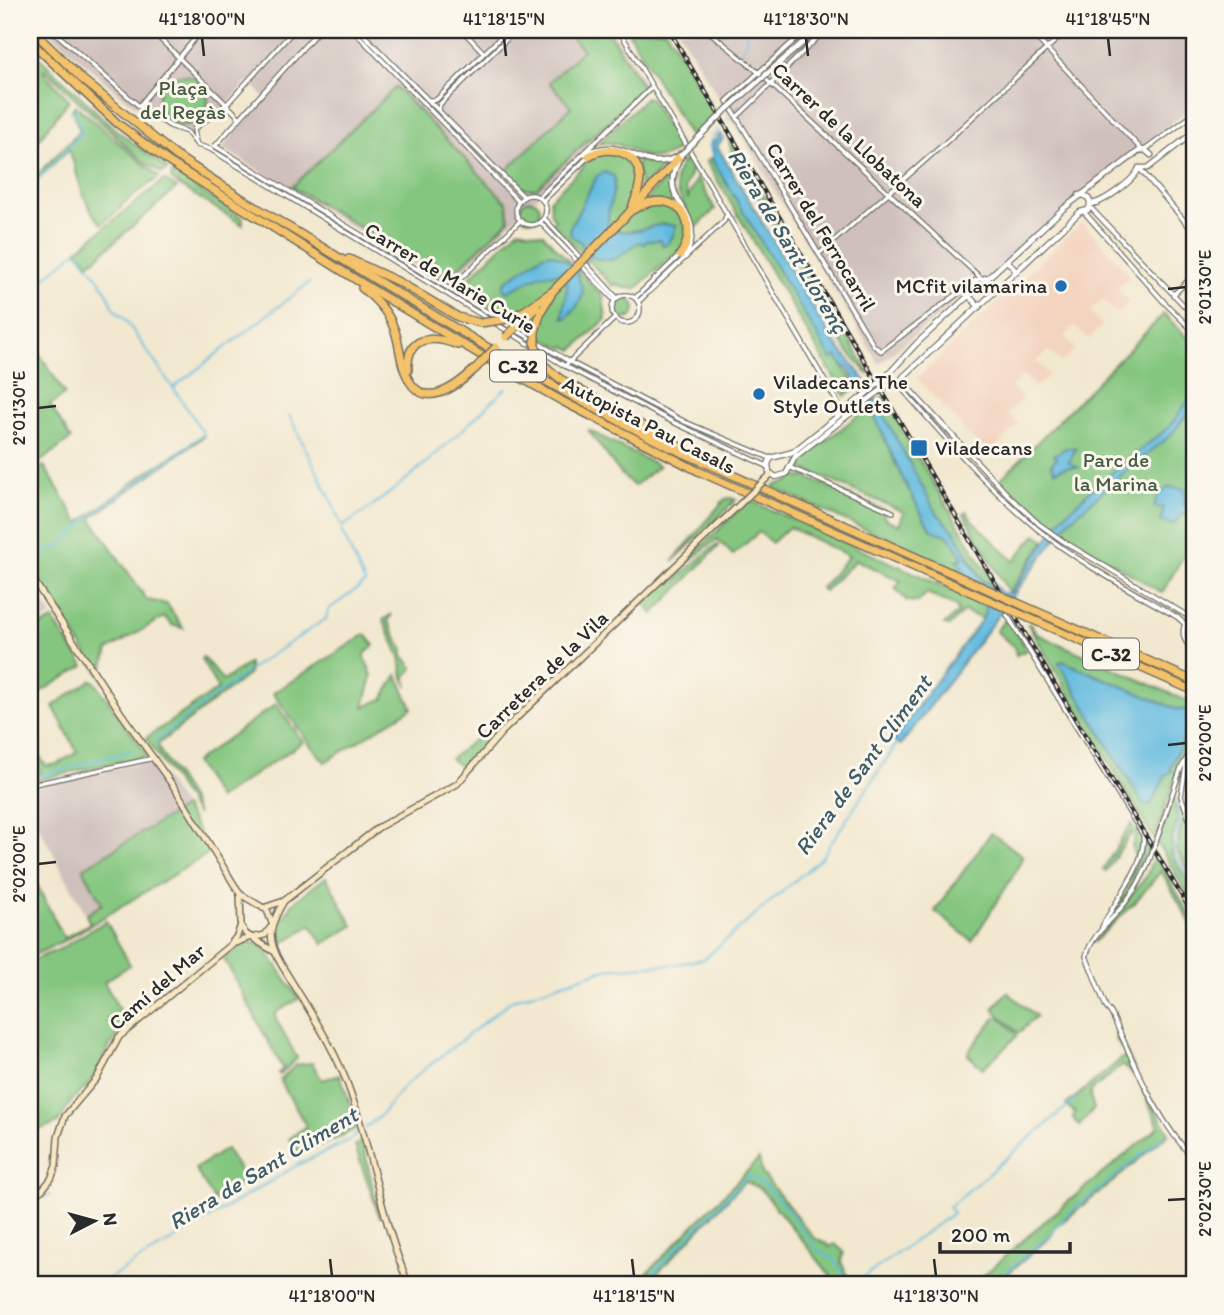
<svg xmlns="http://www.w3.org/2000/svg" width="1224" height="1315" font-family="Itim,sans-serif">
	<style>
		.built { fill: #f3d4bf }
		.industrial { fill: #cfc0bb }
		.green { fill: #84c67f; stroke: #587855; stroke-width: 2 }
		.water { fill: #61badf; stroke: #467285; stroke-width: 2 }
		.lines { fill: none; stroke-linecap: round; stroke-linejoin: round }
		.stream { stroke: #61badf; stroke-width: 2 }
		.minor-casing { stroke: #716d64; stroke-width: 6 }
		.tertiary-casing { stroke: #716d64; stroke-width: 7 }
		.secondary-casing { stroke: #716d64; stroke-width: 8 }
		.motorway-casing { stroke: #716d64; stroke-width: 10 }
		.minor { stroke: #fff; stroke-width: 3.5 }
		.tertiary { stroke: #fff; stroke-width: 4.5 }
		.secondary { stroke: #fae7c3; stroke-width: 5 }
		.motorway { stroke: #f3c26a; stroke-width: 7 }
		.rail-casing { stroke: #2b2b2b; stroke-width: 4.5 }
		.rail { stroke: #fbf7ec; stroke-width: 2; stroke-dasharray: 5; stroke-linecap: butt }
		.minor-bridge-casing { stroke: #716d64; stroke-width: 6; stroke-linecap: butt }
		.tertiary-bridge-casing { stroke: #716d64; stroke-width: 7; stroke-linecap: butt }
		.secondary-bridge-casing { stroke: #716d64; stroke-width: 8; stroke-linecap: butt }
		.motorway-bridge-casing { stroke: #716d64; stroke-width: 10; stroke-linecap: butt }
		.minor-bridge { stroke: #fff; stroke-width: 3.5 }
		.tertiary-bridge { stroke: #fff; stroke-width: 4.5 }
		.secondary-bridge { stroke: #fae7c3; stroke-width: 5 }
		.motorway-bridge { stroke: #f3c26a; stroke-width: 7 }
		.ticks { fill: none; stroke: #2b2b2b; stroke-width: 2.5 }
		.poi-dot { fill: #1f6fb2; stroke: #fbf7ec; stroke-width: 2.5 }
		.labels { text-anchor: middle; stroke-width: 6; stroke-linejoin: round; paint-order: stroke }
		.shield { fill: #fbf7ec; stroke: #696865; stroke-width: 2 }
		.shield-label { font-size: 19px; font-weight: bold; fill: #2b2b2b }
		.park-label { font-size: 21px; fill: #465a44; stroke: #fbf7ec }
		.street-label { font-size: 21px; fill: #2b2b2b; stroke: #fbf7ec }
		.poi-label { font-size: 21px; fill: #2b2b2b; stroke: #fbf7ec; text-anchor: start }
		.water-label { font-size: 23px; font-style: italic; fill: #3e5d6a; stroke: #fbf7ec }
		.neatline { fill: none; stroke: #2b2b2b; stroke-width: 2.5 }
		.ticks-label { font-size: 18px; text-anchor: middle; fill: #2b2b2b }
	</style>
	<rect width="100%" height="100%" fill="#fbf7ec"/>
	<filter id="ink" filterUnits="userSpaceOnUse"><feTurbulence type="fractalNoise" baseFrequency=".0143" numOctaves="2"/><feDisplacementMap in="SourceGraphic" scale="14" xChannelSelector="R" yChannelSelector="G"/><feConvolveMatrix kernelMatrix="1 2 1 2 8 2 1 2 1" color-interpolation-filters="sRGB"/></filter>
	<filter id="wash" filterUnits="userSpaceOnUse"><feTurbulence type="fractalNoise" baseFrequency=".00686" numOctaves="4" result="noise"/><feDisplacementMap in="SourceGraphic" scale="28" xChannelSelector="R" yChannelSelector="G"/><feGaussianBlur stdDeviation="1.57" result="paint"/><feColorMatrix in="noise" values="0 0 0 0 0 0 0 0 0 0 0 0 0 0 0 0 0 1.4 0 .05"/><feComposite in="paint" operator="in"/></filter>
	<g filter="url(#wash)">
		<rect width="100%" height="100%" fill="#f2e8cf"/>
		<polygon class="built" points="1082,222 1131,276 1117,288 1129,302 1117,314 1102,300 1090,311 1102,326 1089,339 1075,326 1064,336 1076,349 1061,362 1049,351 1036,361 1049,375 1035,387 1023,375 1011,387 1023,399 1008,413 1019,424 988,455 917,378"/>
		<g class="industrial">
			<polygon points="47,30 612,30 647,88 448,285 222,148 264,97 249,81 227,104 194,129 195,137 192,138 187,132 174,131 120,95"/>
			<polygon points="678,30 1194,30 1194,105 986,278 879,364"/>
			<polygon points="30,583 52,616 30,627"/>
			<polygon points="152,760 184,807 83,868 103,904 86,915 30,810 30,788"/>
		</g>
		<g class="green">
			<polygon points="564,30 607,30 641,84 641,90 536,189 523,188 507,170 571,107 549,82 583,50"/>
			<polygon points="627,30 666,30 715,113 691,138"/>
			<polygon points="30,49 116,130 168,169 162,173 143,161 44,69 43,72 69,100 30,151"/>
			<circle cx="183" cy="100" r="25"/>
			<polygon points="396,87 507,203 509,220 447,279 292,187"/>
			<path d="M646 97 650 98 680 148C644 176 632 136 598 144Z"/>
			<path d="M75 105 159 177 120 206 121 208 102 224C82 205 78 174 69 149L33 184 30 183V173L33 177 39 173 80 131 72 110Z"/>
			<polygon points="728,138 730,138 870,375 867,373 847,351 733,156"/>
			<path d="M598 152 620 154 628 160 633 168 636 185 626 207 634 214C664 184 705 225 675 257L673 255 636 289 620 287 616 283 613 286 552 223 555 219 551 215 550 199 584 166 582 163Z"/>
			<path d="M686 158 692 169 685 188 688 198 697 177 715 209 695 229C687 202 661 185 686 158Z"/>
			<polygon points="711,158 856,387 845,396 706,161"/>
			<polygon points="636,159 652,164 667,163 641,190"/>
			<polygon points="172,173 243,218 243,225 180,186 171,179"/>
			<polygon points="671,173 671,191 682,209 645,201"/>
			<polygon points="164,180 177,188 89,264 77,250"/>
			<circle cx="530" cy="210" r="10"/>
			<polygon points="519,229 543,234 603,296 606,319 573,350 565,346 563,349 481,302 482,294 464,283"/>
			<circle cx="625" cy="309" r="10"/>
			<polygon points="1164,314 1194,344 1194,538 1162,593 1064,533 1000,480"/>
			<polygon points="30,339 65,394 50,405 71,439 30,469"/>
			<polygon points="884,396 910,444 908,447 914,458 918,457 995,586 983,581 955,532 936,517 915,479 877,401"/>
			<polygon points="870,406 901,475 925,519 932,530 949,535 963,559 958,560 966,574 773,488 774,485 788,482 794,475 802,478 804,476 884,510 884,518 899,525 904,512 800,467 799,462"/>
			<polygon points="588,430 659,466 634,486 621,474"/>
			<polygon points="204,436 91,518 147,600 167,604 183,628 172,625 164,617 108,650 103,669 106,684 30,567 30,476 44,466 79,523 147,472"/>
			<polygon points="731,498 736,500 673,561 725,499"/>
			<polygon points="749,500 984,604 986,610 982,619 964,611 949,626 944,625 958,612 957,607 927,593 918,602 907,601 895,588 901,581 856,560 824,591 821,588 849,556 789,527 772,543 759,532 733,555 717,539 674,573"/>
			<polygon points="967,512 972,520 1014,561 1036,534 1045,540 1009,593 964,514"/>
			<path d="M716 545 719 546 653 614 644 603 663 583C672 585 676 583 680 575Z"/>
			<polygon points="392,614 388,621 403,650 403,655 413,668 405,677 408,686 403,677 400,656 383,620"/>
			<polygon points="53,620 84,666 30,698 30,631"/>
			<polygon points="1005,620 1010,623 1027,650 1016,655 1015,648 996,631"/>
			<polygon points="1028,624 1031,624 1037,634 1194,704 1194,735 1179,767 1154,839"/>
			<polygon points="366,634 374,645 364,655 372,676 364,707 383,699 397,675 412,708 325,762 310,745 273,693"/>
			<polygon points="203,657 223,681 249,663 249,674 158,744 160,751 191,800 197,815 146,738 218,689 201,659"/>
			<path d="M91 680 94 681 148 756C108 765 68 771 30 783V775L41 772 30 750V742L46 766 57 764 77 752 53 706Z"/>
			<polygon points="544,685 500,726 464,769 450,759"/>
			<polygon points="276,704 303,742 218,799 195,762"/>
			<polygon points="1173,794 1178,822 1171,840 1172,856 1192,888 1194,905 1158,844"/>
			<polygon points="1181,799 1192,834 1192,877 1176,849 1183,820"/>
			<polygon points="184,807 211,852 67,939 30,957 30,871 64,938 90,923 86,915 102,904 83,868"/>
			<polygon points="1131,824 1142,840 1142,844 1130,877 1124,888 1124,883 1135,857 1132,847 1135,837 1131,833 1106,871 1103,869"/>
			<polygon points="991,833 1023,856 1015,873 972,941 935,911"/>
			<path d="M1146 842 1150 847C1143 871 1132 896 1112 912L1127 890Z"/>
			<polygon points="1155,854 1194,922 1194,929 1161,871 1137,900 1093,943 1146,877"/>
			<polygon points="326,877 353,926 323,944 311,925 280,945 281,921 294,902"/>
			<polygon points="106,921 130,965 104,982 128,1025 111,1044 90,1083 72,1100 58,1123 31,1132 30,961 58,950"/>
			<polygon points="251,942 264,947 299,999 277,1012 275,1017 297,1058 280,1075 278,1073 283,1069 224,959 242,944"/>
			<polygon points="1007,992 1036,1016 1019,1033 993,1009"/>
			<polygon points="1000,1017 1016,1033 1017,1036 983,1068 981,1067 968,1055 968,1052 995,1018"/>
			<polygon points="1118,1036 1136,1072 1132,1074 1124,1066 1120,1067 1091,1091 1090,1095 1094,1109 1079,1126 1073,1117 1075,1113 1066,1105 1126,1055 1116,1039"/>
			<polygon points="312,1063 322,1080 340,1075 358,1127 338,1138 298,1153 289,1139 306,1126 280,1080 296,1065"/>
			<polygon points="1144,1089 1169,1133 1115,1180 1056,1227 1051,1236 995,1285 973,1285 1047,1219 1159,1127 1143,1091"/>
			<polygon points="362,1140 380,1218 355,1146"/>
			<polygon points="226,1149 246,1181 215,1201 195,1169"/>
			<polygon points="759,1159 762,1173 814,1238 826,1243 829,1247 835,1244 844,1252 841,1262 852,1285 838,1285 761,1189 745,1181 646,1285 635,1285"/>
		</g>
		<g class="water">
			<polygon points="720,134 723,139 717,146 832,339 865,380 936,512 955,532 982,581 995,586 1002,593 1011,593 1064,515 1095,486 1169,427 1194,393 1194,405 1170,436 1132,466 1069,521 901,745 893,740 982,619 986,610 984,604 957,560 963,558 949,536 932,530 925,520 901,475 870,406 847,367 844,368 837,356 832,359 830,357 711,158 714,156 712,144"/>
			<path d="M604 172 614 176C617 193 605 208 609 227 635 240 652 219 676 226L672 238 669 239 670 242 663 246 661 240 646 241 644 244 639 242C620 255 617 265 591 257L577 270C577 278 580 280 582 287 586 299 574 310 566 318H563C562 302 571 292 565 273L540 275 508 292 504 290 503 286 505 282C513 276 521 271 528 266 550 249 548 250 572 265L584 252 581 242 571 236 570 228 597 176Z"/>
			<polygon points="1066,448 1076,449 1069,462 1078,467 1067,467 1055,471 1051,464 1057,458 1054,455"/>
			<polygon points="1169,487 1185,489 1184,505 1194,506 1194,511 1181,515 1173,525 1161,521 1163,508 1154,507 1158,495"/>
			<polygon points="1062,661 1179,710 1182,709 1191,712 1193,719 1170,768 1172,771 1166,775 1150,806 1143,804 1060,665 1059,662"/>
		</g>
		<g class="lines">
			<g class="stream">
				<polyline points="742,51 747,40 746,30"/>
				<polyline points="742,109 748,102 750,94"/>
				<polyline points="728,119 733,116"/>
				<polyline points="721,127 723,125"/>
				<path d="M714 156C706 146 710 140 718 130"/>
				<polyline points="30,179 35,183 83,132 73,112 77,107"/>
				<path d="M30 290 77 251C86 263 96 274 104 287 111 297 112 312 124 318L173 388 310 282"/>
				<polyline points="289,415 331,500 341,525"/>
				<polyline points="30,560 62,545 91,515 204,434 174,389"/>
				<path d="M155 741 256 665 326 619 328 610 365 583 342 532V527C402 488 455 438 506 388"/>
				<polyline points="30,779 132,750"/>
				<polyline points="1177,798 1180,825 1173,844 1174,853 1191,882"/>
				<polyline points="365,1128 381,1115 405,1085 512,1000 606,969 676,964 704,959 821,858 898,742"/>
				<polyline points="30,1202 50,1195"/>
				<polyline points="98,1285 299,1164 350,1140 360,1132"/>
				<path d="M641 1285 748 1176C770 1181 802 1231 817 1249L827 1256 834 1258 849 1285"/>
				<polyline points="853,1285 953,1213 949,1207 1076,1099"/>
				<polyline points="991,1285 1051,1234 1066,1216 1163,1137"/>
			</g>
		</g>
	</g>
	<g filter="url(#ink)">
		<g class="lines">
			<defs>
				<g id="minor">
					<polyline points="52,30 139,106 170,126 187,132 197,145"/>
					<polyline points="151,30 240,118"/>
					<polyline points="353,30 519,202"/>
					<polyline points="359,30 524,197"/>
					<polyline points="462,30 484,53"/>
					<polyline points="619,30 843,412"/>
					<polyline points="707,30 758,72 982,279"/>
					<polyline points="806,30 727,101 874,346 881,351 976,280 988,277"/>
					<polyline points="1029,30 1142,150"/>
					<polyline points="430,100 436,100 508,30"/>
					<polyline points="139,106 202,30"/>
					<polyline points="439,110 440,104 516,30"/>
					<path d="M738 116C768 88 795 58 826 30"/>
					<polyline points="196,143 194,129 227,104 294,30"/>
					<polyline points="197,145 210,149 565,366 673,422 767,466"/>
					<polyline points="215,146 497,318"/>
					<polyline points="215,146 319,30"/>
					<polyline points="1145,150 1194,114"/>
					<polyline points="1140,169 1194,232"/>
					<circle cx="531" cy="210" r="15"/>
					<polyline points="539,197 652,87"/>
					<polyline points="543,201 589,156"/>
					<polyline points="1090,207 1194,316"/>
					<polyline points="1084,212 1164,302 1194,332"/>
					<polyline points="544,218 617,298"/>
					<polyline points="540,222 614,300"/>
					<polyline points="819,254 945,143 1067,30"/>
					<polyline points="450,289 521,220"/>
					<polyline points="1173,295 1194,275"/>
					<circle cx="626" cy="309" r="14"/>
					<polyline points="635,298 679,256"/>
					<polyline points="638,302 724,221 727,214"/>
					<polyline points="503,322 570,362 685,422 770,458"/>
					<polyline points="565,366 615,318"/>
					<polyline points="902,381 1008,495 1039,524 1063,541 1191,618"/>
					<path d="M898 384C941 433 985 485 1036 528 1079 563 1129 589 1177 617L1185 624"/>
					<polyline points="789,467 893,512"/>
					<path d="M1007 615 1143 835C1147 865 1114 901 1102 927"/>
					<path d="M1185 624C1181 634 1184 644 1194 648"/>
					<polyline points="1187,760 1181,796 1192,827 1194,900"/>
					<polyline points="30,785 154,758"/>
					<polyline points="1159,833 1181,768 1194,746"/>
					<path d="M1149 861C1142 880 1128 901 1114 916 1102 929 1091 939 1086 956L1106 1007 1111 1013C1135 1064 1155 1119 1194 1159"/>
				</g>
				<g id="tertiary">
					<path d="M584 154C629 133 638 175 677 157"/>
					<path d="M678 162C656 205 710 208 685 257"/>
					<polyline points="1139,168 1148,168 1194,132"/>
					<path d="M1091 204C1103 203 1135 180 1139 168"/>
					<polyline points="1007,261 1017,272"/>
					<polyline points="969,296 979,307"/>
					<polyline points="884,379 916,344 1063,209 1139,151 1145,150 1151,155"/>
					<path d="M892 383 901 382 903 377 1080 212 1088 210C1093 202 1088 194 1079 195"/>
					<polyline points="858,400 793,452 771,458 768,464 769,472 776,477 786,474 795,457 861,405"/>
				</g>
				<g id="secondary">
					<polyline points="766,479 771,474"/>
					<polyline points="30,575 121,713 176,790 240,894 241,924 237,936 230,945"/>
					<polyline points="240,894 267,910 272,923"/>
					<path d="M284 901C269 926 266 938 281 964 306 1006 334 1045 350 1091 373 1155 382 1223 409 1285"/>
					<polyline points="263,908 284,901 379,827 457,784 502,732 740,504"/>
					<polyline points="241,926 246,934 273,951"/>
					<polyline points="255,937 265,935 270,928"/>
					<polyline points="30,1196 42,1190 51,1179 56,1166 58,1137 65,1116 97,1078 119,1037 230,945 251,937"/>
				</g>
				<g id="motorway">
					<polyline points="32,30 82,79 175,155 244,200 480,343 577,399 661,443 969,581"/>
					<polyline points="30,41 117,123 169,162 355,279 479,354 562,401 698,471 966,590"/>
					<path d="M589 156C608 144 638 151 640 178 640 189 635 200 631 210"/>
					<path d="M631 211C638 207 644 203 652 202 685 196 698 231 680 255"/>
					<polyline points="624,218 681,155"/>
					<polyline points="349,259 399,282 458,317 480,323"/>
					<path d="M362 288C375 299 387 310 393 326 400 341 399 359 406 374 422 414 457 386 476 368"/>
					<polyline points="508,319 524,311 553,291"/>
					<polyline points="520,323 537,307"/>
					<polyline points="535,332 541,311 551,295"/>
					<polyline points="539,357 544,365 559,378 694,455"/>
					<path d="M408 370C406 335 433 335 458 345"/>
					<polyline points="1031,609 1194,681"/>
					<polyline points="1029,618 1194,691"/>
				</g>
			</defs>
			<use href="#minor" class="minor-casing"/>
			<use href="#tertiary" class="tertiary-casing"/>
			<use href="#secondary" class="secondary-casing"/>
			<use href="#motorway" class="motorway-casing"/>
			<use href="#minor" class="minor"/>
			<use href="#tertiary" class="tertiary"/>
			<use href="#secondary" class="secondary"/>
			<use href="#motorway" class="motorway"/>
			<defs>
				<polyline id="rail" points="669,30 1083,732 1194,916"/>
			</defs>
			<use href="#rail" class="rail-casing"/>
			<use href="#rail" class="rail"/>
			<defs>
				<polyline id="minor-bridge" points="1149,861 1159,833"/>
				<g id="tertiary-bridge">
					<polyline points="681,155 727,109 817,30"/>
					<polyline points="858,400 884,379"/>
					<polyline points="861,405 888,385"/>
				</g>
				<polyline id="secondary-bridge" points="740,504 766,479"/>
				<g id="motorway-bridge">
					<polyline points="553,291 624,218"/>
					<polyline points="480,323 508,319"/>
					<polyline points="535,332 535,345 539,357"/>
					<polyline points="506,337 520,323"/>
					<polyline points="476,368 496,347"/>
					<polyline points="969,581 1031,609"/>
					<polyline points="966,590 1029,618"/>
				</g>
			</defs>
			<use href="#minor-bridge" class="minor-bridge-casing"/>
			<use href="#tertiary-bridge" class="tertiary-bridge-casing"/>
			<use href="#secondary-bridge" class="secondary-bridge-casing"/>
			<use href="#motorway-bridge" class="motorway-bridge-casing"/>
			<use href="#minor-bridge" class="minor-bridge"/>
			<use href="#tertiary-bridge" class="tertiary-bridge"/>
			<use href="#secondary-bridge" class="secondary-bridge"/>
			<use href="#motorway-bridge" class="motorway-bridge"/>
		</g>
	</g>
	<path class="ticks" d="M202 38 204 56M504 38 506 56M806 38 808 56M1108 38 1110 56M1168 289 1186 287M38 408 56 406M1168 745 1186 743M38 864 56 862M1168 1200 1186 1199M330 1259 332 1276M632 1259 634 1276M934 1259 936 1276"/>
	<g class="poi-dot">
		<circle cx="1061" cy="286" r="7"/>
		<circle cx="759" cy="394" r="7"/>
		<rect x="910" y="439" width="18" height="18" rx="3.5"/>
	</g>
	<g class="labels">
		<g class="shield">
			<rect x="490" y="350.5" width="56" height="31" rx="5"/>
			<rect x="1083" y="638.5" width="56" height="31" rx="5"/>
		</g>
		<g class="shield-label">
			<text x="518" y="373">C-32</text>
			<text x="1111" y="661">C-32</text>
		</g>
		<g class="park-label">
			<text x="183" y="95">Plaça<tspan x="183" dy="24">del Regàs</tspan></text>
			<text x="1116" y="467">Parc de<tspan x="1116" dy="24">la Marina</tspan></text>
		</g>
		<g class="street-label">
			<text transform="translate(849 135) rotate(43)" y="7">Carrer de la Llobatona</text>
			<text transform="translate(821 227) rotate(59)" y="7">Carrer del Ferrocarril</text>
			<text transform="translate(450 278) rotate(31)" y="7">Carrer de Marie Curie</text>
			<text transform="translate(649 425) rotate(27)" y="7">Autopista Pau Casals</text>
			<text transform="translate(542 675) rotate(-44)" y="7">Carretera de la Vila</text>
			<text transform="translate(157 987) rotate(-41)" y="7">Camí del Mar</text>
		</g>
		<g class="poi-label">
			<text x="1047" y="293" text-anchor="end">MCfit vilamarina</text>
			<text x="773" y="389">Viladecans The<tspan x="773" dy="24">Style Outlets</tspan></text>
			<text x="935" y="455">Viladecans</text>
		</g>
		<g class="water-label">
			<text transform="translate(788 241) rotate(59)" y="8">Riera de Sant Llorenç</text>
			<text transform="translate(863 765) rotate(-54)" y="8">Riera de Sant Climent</text>
			<text transform="translate(263 1168) rotate(-31)" y="8">Riera de Sant Climent</text>
		</g>
	</g>
	<rect width="1224" height="1315" fill="none" stroke="#fbf7ec" stroke-width="77"/>
	<g transform="translate(94 1221) rotate(84)" stroke="#fbf7ec" stroke-width="5" paint-order="stroke">
	<path d="M0-5L12 26L0 18L-12 26Z" fill="#2b2b2b"/>
	<text y="-10" font-size="19" font-weight="bold" text-anchor="middle" fill="#2b2b2b">N</text>
	</g>
	<path d="M940 1242v10h130v-10" fill="none" stroke="#2b2b2b" stroke-width="3.5"/>
	<text x="951" y="1242" font-size="21" fill="#2b2b2b" stroke="#fbf7ec" stroke-width="5" paint-order="stroke">200 m</text>
	<rect x="38" y="38" width="1148" height="1238" class="neatline"/>
	<g class="ticks-label">
		<text x="202" y="25">41°18'00"N</text>
		<text x="504" y="25">41°18'15"N</text>
		<text x="806" y="25">41°18'30"N</text>
		<text x="1108" y="25">41°18'45"N</text>
		<text transform="translate(1205 287) rotate(-90)" y="6">2°01'30"E</text>
		<text transform="translate(19 408) rotate(-90)" y="6">2°01'30"E</text>
		<text transform="translate(1205 743) rotate(-90)" y="6">2°02'00"E</text>
		<text transform="translate(19 864) rotate(-90)" y="6">2°02'00"E</text>
		<text transform="translate(1205 1199) rotate(-90)" y="6">2°02'30"E</text>
		<text x="332" y="1302">41°18'00"N</text>
		<text x="634" y="1302">41°18'15"N</text>
		<text x="936" y="1302">41°18'30"N</text>
	</g>
</svg>
